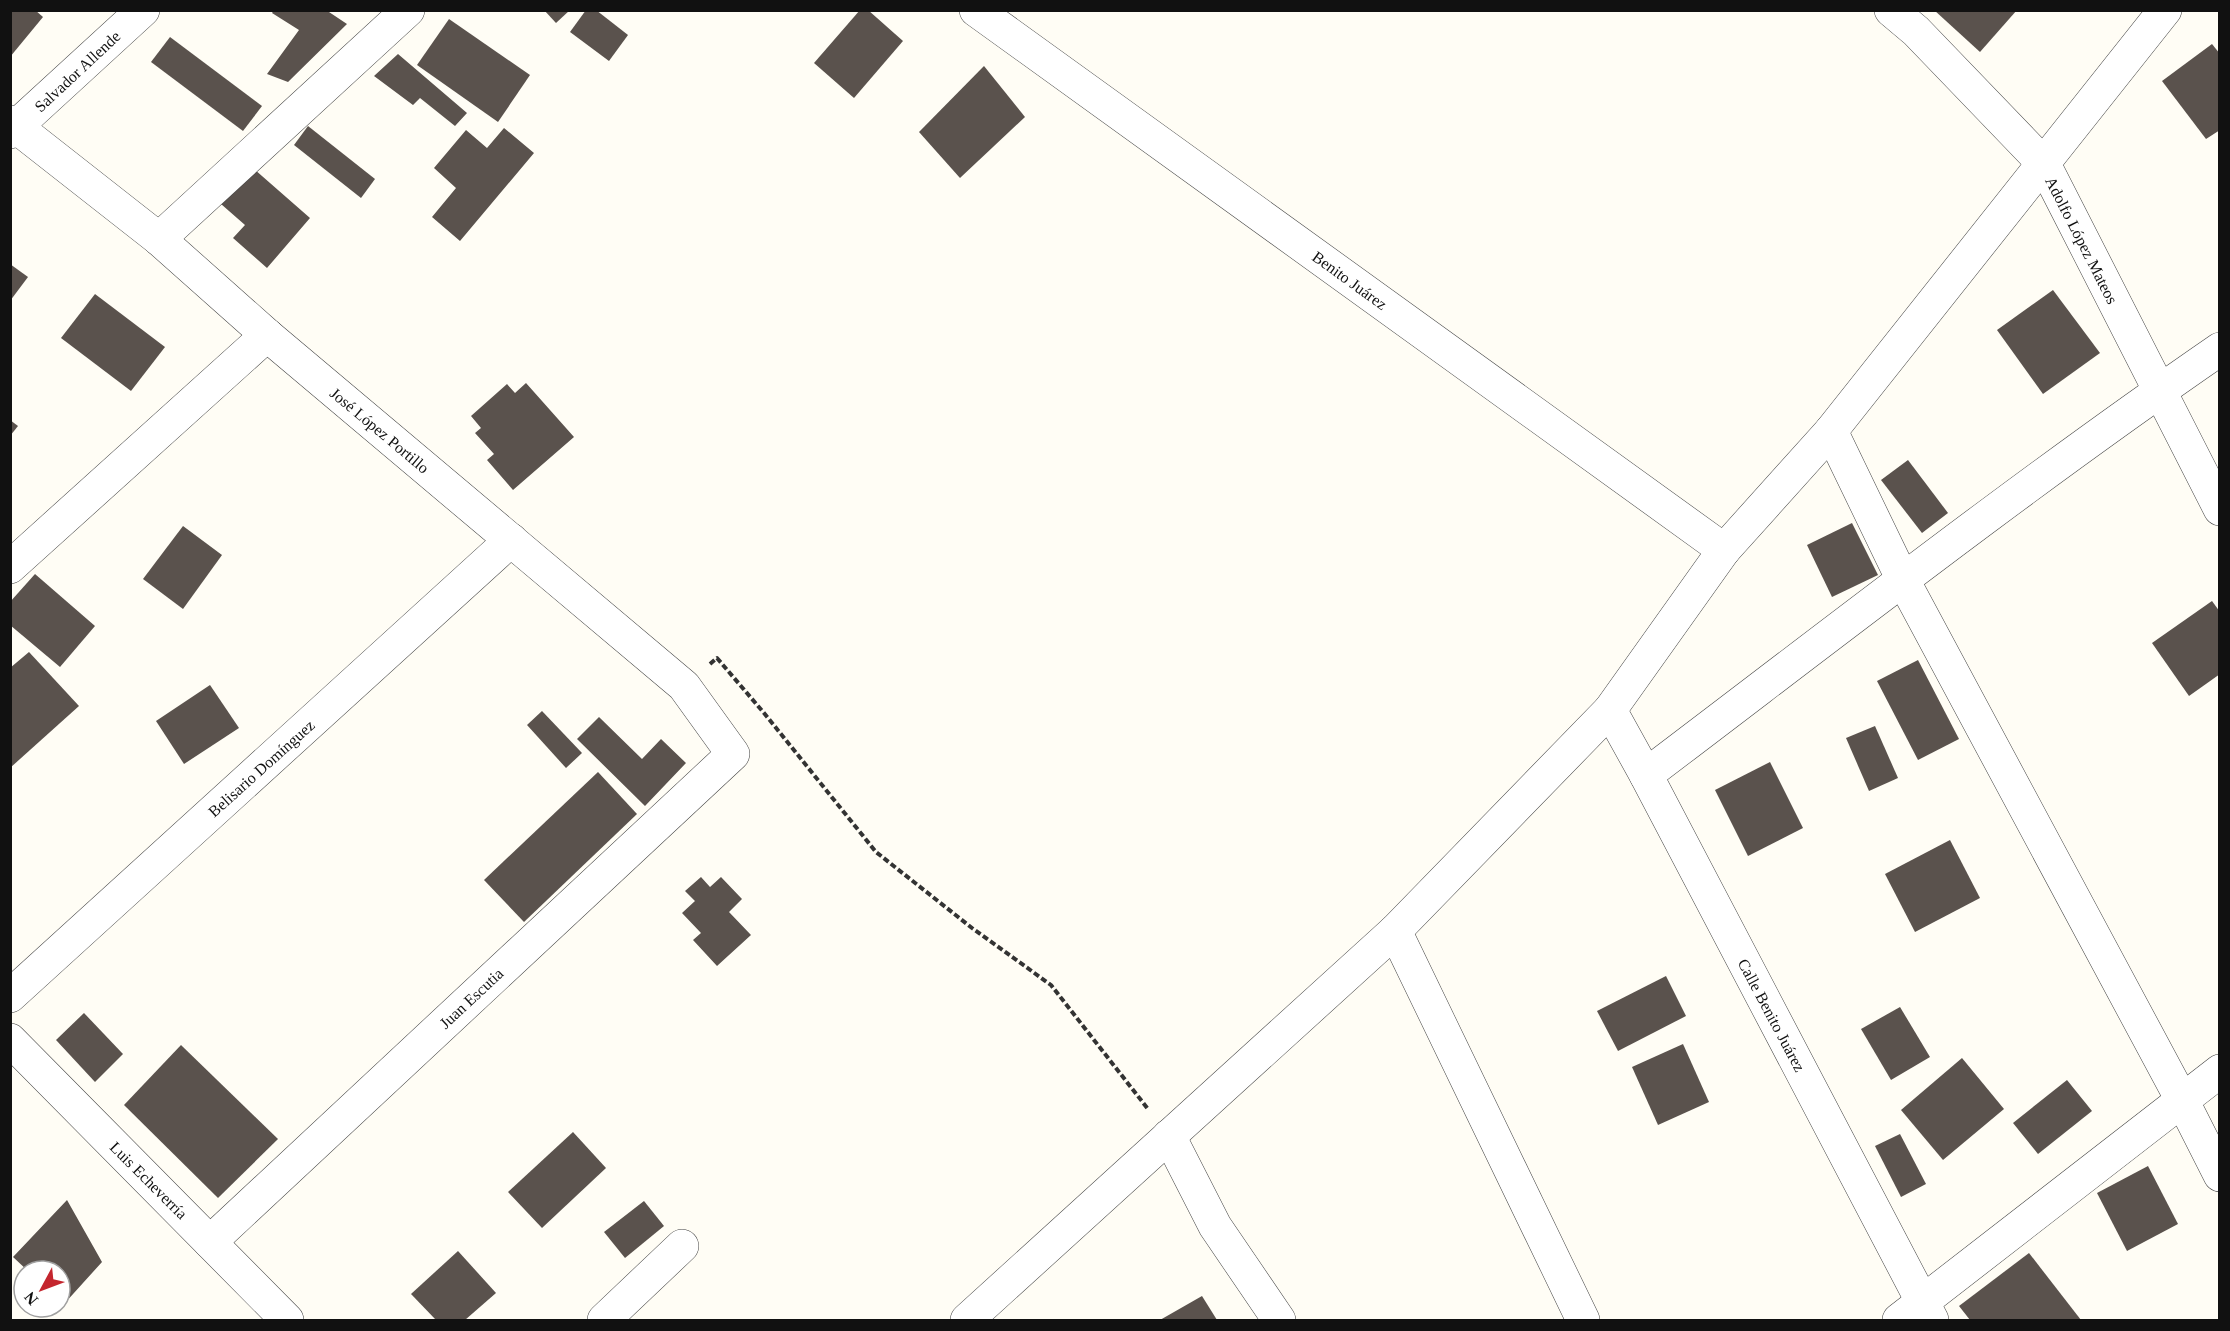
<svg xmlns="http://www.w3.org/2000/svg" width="2230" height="1331" font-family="Georgia,serif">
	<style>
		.building { fill: #5a524d }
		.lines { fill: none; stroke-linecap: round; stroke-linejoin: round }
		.street-casing { stroke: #444; stroke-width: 34 }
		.path { stroke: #333; stroke-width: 4; stroke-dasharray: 6 3; stroke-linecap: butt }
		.street { stroke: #fff; stroke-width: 33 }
		.labels { text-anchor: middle; stroke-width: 6; stroke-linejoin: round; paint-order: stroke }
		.street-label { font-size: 16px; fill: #111; stroke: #fff }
	</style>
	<rect width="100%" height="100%" fill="#fffdf5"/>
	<g class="building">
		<polygon points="10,10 35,10 43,17 10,57"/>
		<polygon points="274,10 326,10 347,24 288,82 267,74 299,30 272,13"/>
		<polygon points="544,10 570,10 556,23"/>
		<polygon points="586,10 596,10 628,35 609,61 570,32"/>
		<polygon points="860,10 868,10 903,41 854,98 814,63"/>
		<polygon points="1934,10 2017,10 1980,52"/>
		<polygon points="449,19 530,75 498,122 417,65"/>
		<polygon points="170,37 262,106 243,131 151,62"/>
		<polygon points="2212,44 2220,54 2220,130 2206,139 2162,81"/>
		<polygon points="398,54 467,113 455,126 420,98 413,105 374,76"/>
		<polygon points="984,66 1025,117 960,178 919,132"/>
		<polygon points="308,126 375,179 361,198 294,145"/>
		<polygon points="504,128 534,153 460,241 432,217 456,188 434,168 466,130 487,148"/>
		<polygon points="253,168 310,218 267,268 233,238 245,225 221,204"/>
		<polygon points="10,264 28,277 10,301"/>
		<polygon points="2053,290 2100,353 2043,394 1997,330"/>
		<polygon points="95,294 165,347 131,391 61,338"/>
		<polygon points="526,383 574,437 513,490 487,460 494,454 475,433 481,428 471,416 507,384 515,393"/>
		<polygon points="10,420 18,426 10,436"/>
		<polygon points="1908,460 1948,513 1922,533 1881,480"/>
		<polygon points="1852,523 1878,575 1832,597 1807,545"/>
		<polygon points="183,526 222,555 183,609 143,579"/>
		<polygon points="35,574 95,626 60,667 10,625 10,602"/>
		<polygon points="2212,601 2220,612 2220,674 2189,696 2152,643"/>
		<polygon points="29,652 79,706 10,768 10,668"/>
		<polygon points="1918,660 1959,739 1918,760 1877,681"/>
		<polygon points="210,685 239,728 184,764 156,721"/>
		<polygon points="542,711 582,753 566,768 527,725"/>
		<polygon points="599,717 642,759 661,739 686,763 645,806 577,739"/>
		<polygon points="1875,726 1898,778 1869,791 1846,738"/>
		<polygon points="1770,762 1803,828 1748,856 1715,790"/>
		<polygon points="598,772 637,814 524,922 484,880"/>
		<polygon points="1950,840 1980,898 1915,932 1885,874"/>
		<polygon points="701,877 710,887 721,877 742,899 729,912 751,935 717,966 693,940 701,933 682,913 695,901 685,891"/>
		<polygon points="1666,976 1686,1016 1618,1051 1597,1011"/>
		<polygon points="1900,1007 1930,1057 1891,1080 1861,1029"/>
		<polygon points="84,1013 123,1054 95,1082 56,1040"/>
		<polygon points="1683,1044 1709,1102 1658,1125 1632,1067"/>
		<polygon points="181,1045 278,1139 218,1198 124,1105"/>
		<polygon points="1962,1058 2004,1109 1943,1160 1901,1110"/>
		<polygon points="2067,1080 2092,1111 2038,1154 2013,1123"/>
		<polygon points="573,1132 606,1168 542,1228 508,1192"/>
		<polygon points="1900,1134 1926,1184 1901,1197 1875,1146"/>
		<polygon points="2148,1166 2178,1224 2127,1251 2097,1193"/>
		<polygon points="67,1200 102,1262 64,1304 60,1301 60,1271 28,1271 13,1257"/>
		<polygon points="644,1201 664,1226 625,1258 604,1232"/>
		<polygon points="458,1251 496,1293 465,1320 436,1320 411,1294"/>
		<polygon points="2029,1253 2081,1320 1970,1320 1959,1306"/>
		<polygon points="1202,1296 1217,1320 1160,1320"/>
	</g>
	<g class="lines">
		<defs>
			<g id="street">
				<polyline points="976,10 1724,550"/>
				<polyline points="1891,10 1916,31 2044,164 2220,509"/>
				<polyline points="10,122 159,239 267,335 684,686 733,754 210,1242"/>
				<polyline points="10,132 143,10"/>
				<polyline points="159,239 408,10"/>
				<polyline points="1831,431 1903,580 2182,1100 2220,1175"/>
				<polyline points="10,567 267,335"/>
				<polyline points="1610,710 1646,775 1932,1320"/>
				<path d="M1646 775C1836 631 2024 484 2220 349"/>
				<polyline points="1395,931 1583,1320"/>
				<polyline points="10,996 511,540"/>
				<polyline points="10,1040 287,1320"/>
				<polyline points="1169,1136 1215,1226 1279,1320"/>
				<polyline points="604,1320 682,1246"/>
				<polyline points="967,1320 1395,931 1610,710 1724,550 1831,431 2165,10"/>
				<polyline points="1899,1320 2220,1071"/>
			</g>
		</defs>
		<use href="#street" class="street-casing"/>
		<polyline class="path" points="710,664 717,658 764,713 876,852 972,928 1051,985 1148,1109"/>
		<use href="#street" class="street"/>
	</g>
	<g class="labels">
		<g class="street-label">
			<text transform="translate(77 71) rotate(-43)" y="6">Salvador Allende</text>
			<text transform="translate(2082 240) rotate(63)" y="6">Adolfo López Mateos</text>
			<text transform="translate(1350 280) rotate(36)" y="6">Benito Juárez</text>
			<text transform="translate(380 430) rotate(40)" y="6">José López Portillo</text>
			<text transform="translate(261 768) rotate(-42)" y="6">Belisario Domínguez</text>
			<text transform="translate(471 998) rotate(-43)" y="6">Juan Escutia</text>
			<text transform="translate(1772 1015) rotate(62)" y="6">Calle Benito Juárez</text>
			<text transform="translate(149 1180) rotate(45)" y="6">Luis Echeverría</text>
		</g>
	</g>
	<rect width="2230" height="1331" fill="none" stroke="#111111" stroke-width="24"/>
	<g transform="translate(42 1289) rotate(229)"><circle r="28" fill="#ffffff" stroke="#a0a0a0" stroke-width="1.5"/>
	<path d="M0-4.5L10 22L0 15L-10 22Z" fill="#c4262e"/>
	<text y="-9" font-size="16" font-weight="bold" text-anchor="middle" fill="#111111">N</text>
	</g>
</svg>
